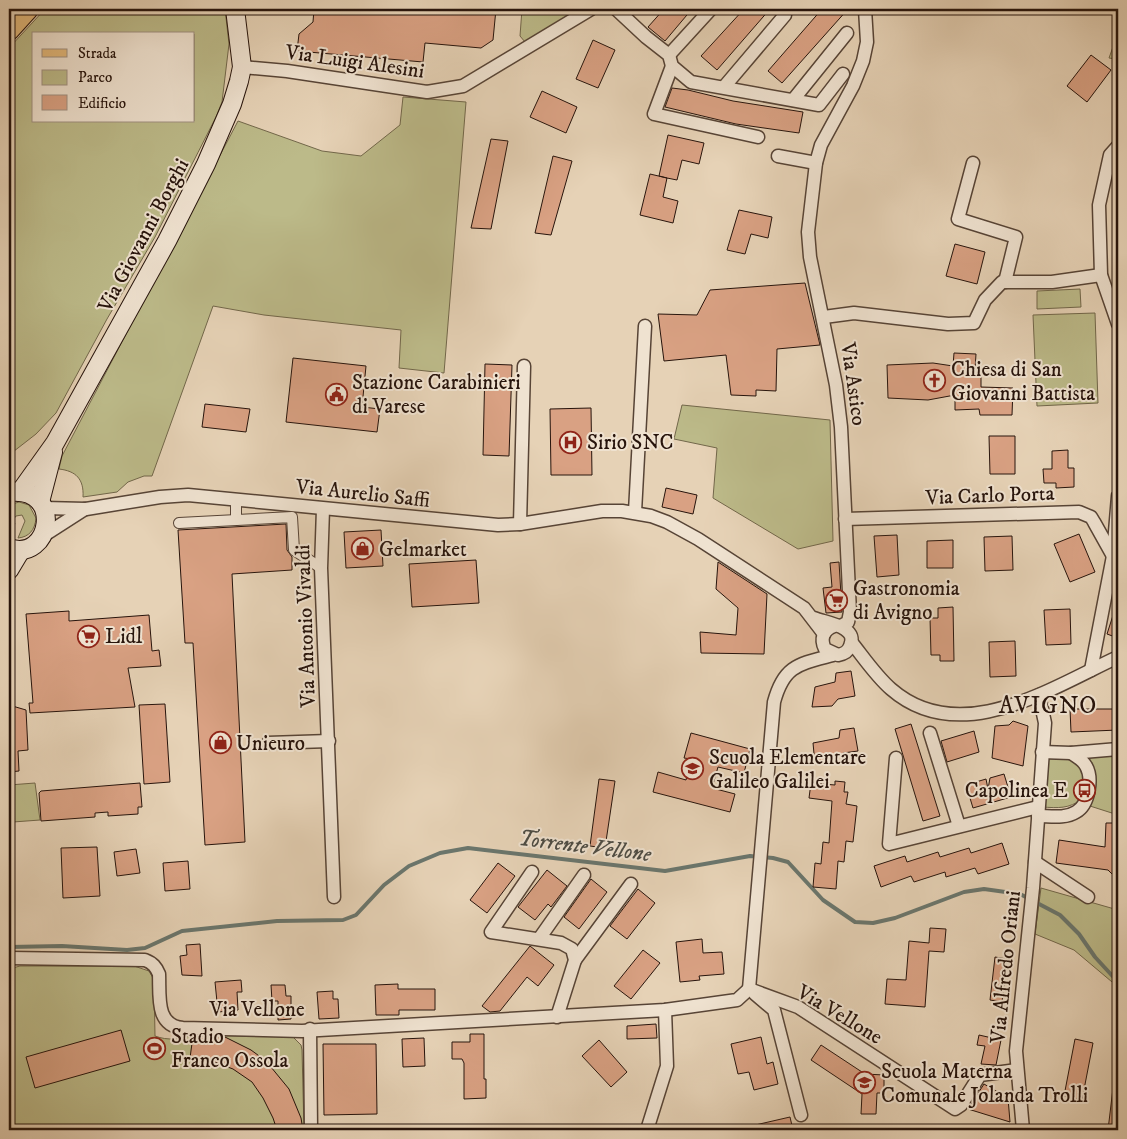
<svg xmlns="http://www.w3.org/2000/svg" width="1127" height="1139" font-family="'IM FELL DW Pica',serif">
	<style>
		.green { fill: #bcba89; stroke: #72674a; fill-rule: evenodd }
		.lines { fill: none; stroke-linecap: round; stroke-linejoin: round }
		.stream { stroke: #6a766d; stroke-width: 4 }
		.building { fill: #d9a183; stroke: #27140c }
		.pedestrian-casing { stroke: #574436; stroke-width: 12 }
		.minor-casing { stroke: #574436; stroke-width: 15 }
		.secondary-casing { stroke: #27140c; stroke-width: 20 }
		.primary-casing { stroke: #27140c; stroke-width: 22 }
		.pedestrian { stroke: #efe2d0; stroke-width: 10 }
		.minor { stroke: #efe2d0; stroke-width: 12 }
		.secondary { stroke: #efe2d0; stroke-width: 18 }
		.primary { stroke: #e3b97b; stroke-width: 20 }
		.labels { text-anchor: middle; stroke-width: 4; stroke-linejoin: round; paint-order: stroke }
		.street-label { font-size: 21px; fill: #27140c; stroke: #efe2d0 }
		.poi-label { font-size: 21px; fill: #27140c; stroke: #efe2d0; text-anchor: start }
		.water-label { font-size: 22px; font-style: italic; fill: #4e4d45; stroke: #efe2d0 }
		.quarter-label { font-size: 24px; letter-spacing: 1px; fill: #27140c; stroke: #efe2d0 }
	</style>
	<rect width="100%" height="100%" fill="#e6d2b6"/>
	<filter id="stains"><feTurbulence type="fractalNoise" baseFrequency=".004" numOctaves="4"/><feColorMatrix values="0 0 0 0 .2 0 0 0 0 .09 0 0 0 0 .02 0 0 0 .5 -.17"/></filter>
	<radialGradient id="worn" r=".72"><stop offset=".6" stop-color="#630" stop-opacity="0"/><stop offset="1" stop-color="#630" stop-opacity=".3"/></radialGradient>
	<g class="green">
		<path d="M45 9H225L229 44 222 102 216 117 155 237 107 319 56 413 36 434 9 455V48ZM34 34H194V121H34Z"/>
		<polygon points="522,9 579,9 525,42 520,36"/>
		<polygon points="1118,33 1118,87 1116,59 1109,58"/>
		<path d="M403 97 466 102 444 373 399 368 401 330 264 315 213 306 152 476H144L128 482 117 492 83 497C84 479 76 471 59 469L62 456 238 121 322 151 361 156 400 125Z"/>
		<polygon points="1080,289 1081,307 1037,309 1037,291"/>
		<polygon points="1095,313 1098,403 1037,406 1033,315"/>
		<polygon points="682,405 830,420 833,541 798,549 713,498 717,448 674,439"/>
		<path d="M19 502 29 505 36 518C35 530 29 537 18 538L25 521 22 515 16 516 13 520 15 524 9 531V505Z"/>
		<path d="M1118 754V815L1090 806C1096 787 1098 774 1088 757Z"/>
		<path d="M1046 755 1067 756 1085 772 1082 799C1069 809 1058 808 1042 807Z"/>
		<polygon points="35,783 40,820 13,822 9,785"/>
		<polygon points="1041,888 1118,910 1118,987 1074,950 1035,934"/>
		<path d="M20 966H134L149 971 154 980 155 1036C168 1041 180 1039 192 1035L293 1037 301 1045 302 1050 304 1130H9V969Z"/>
	</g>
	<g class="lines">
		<polyline class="stream" points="9,947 62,946 127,950 145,948 182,931 277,921 343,920 356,915 384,885 409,866 440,853 468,848 665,871 750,856 773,858 788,862 823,900 855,922 873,923 895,918 964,892 984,889 1020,894 1060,915 1079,934 1095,957 1118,982"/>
	</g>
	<g class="building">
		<polygon points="314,9 496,9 493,40 481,48 425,43 423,62 297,51 299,34 313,22"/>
		<polygon points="664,9 692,9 665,41 648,27"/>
		<polygon points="744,9 770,9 717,70 701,56"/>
		<polygon points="822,9 848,9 782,83 768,71"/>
		<polygon points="593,40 615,50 598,88 576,79"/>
		<polygon points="1091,55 1111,70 1087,102 1067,86"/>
		<polygon points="672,88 688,90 733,101 803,112 799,133 736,124 665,107"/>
		<polygon points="542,91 577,107 566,133 530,117"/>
		<polygon points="668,135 704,143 699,164 682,160 677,180 667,178 663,197 678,201 673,223 640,215 650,174 667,178 659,176"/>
		<polygon points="491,139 508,141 491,229 471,228"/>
		<polygon points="553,156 572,161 551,235 535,233"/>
		<polygon points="739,210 772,217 768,238 751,234 745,254 727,250"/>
		<polygon points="955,244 985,252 977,284 946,276"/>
		<polygon points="805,283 820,345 777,349 776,391 756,390 756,396 731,395 726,355 664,361 658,314 697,315 710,290"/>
		<polygon points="954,353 976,354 975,370 981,376 981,387 1013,388 1012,415 980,415 979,409 955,410 955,395 928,400 888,398 887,365 933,363 953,366"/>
		<polygon points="293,358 366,366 362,407 380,409 377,432 286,422"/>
		<polygon points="485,364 512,365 509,456 483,455"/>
		<polygon points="205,404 250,409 246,432 202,427"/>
		<polygon points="591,408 592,475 551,475 550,409"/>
		<polygon points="989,436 1015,436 1015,474 990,474"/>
		<polygon points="1068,450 1068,468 1074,468 1074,487 1056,488 1056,483 1044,483 1043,469 1052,469 1052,451"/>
		<polygon points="666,488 697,495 693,514 662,507"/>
		<polygon points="286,524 287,550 292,557 292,570 232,574 245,842 205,845 193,643 185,643 178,530"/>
		<polygon points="381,530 383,566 346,568 344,532"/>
		<polygon points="1079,534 1095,572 1070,582 1054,544"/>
		<polygon points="897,535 899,575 877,577 874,536"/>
		<polygon points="1012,536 1013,570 985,571 984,537"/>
		<polygon points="953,540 953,568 927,568 927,541"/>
		<polygon points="476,560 479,603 412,607 409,564"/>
		<polygon points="718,562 767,594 764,654 701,653 700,632 736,635 738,608 716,589"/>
		<polygon points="839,562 842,612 826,613 823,588 832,587 830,563"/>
		<polygon points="1116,606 1118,606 1118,638 1107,634"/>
		<polygon points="953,607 954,661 940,661 940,655 931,655 930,618 938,618 938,608"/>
		<polygon points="1070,609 1071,644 1046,645 1044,610"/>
		<polygon points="69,611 69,621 149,615 152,651 159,650 161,666 128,668 135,707 30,713 29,703 33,703 26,614"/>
		<polygon points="1015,641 1016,676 990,677 989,642"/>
		<polygon points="851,671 855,696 838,699 832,706 812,707 815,687 835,682 836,673"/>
		<polygon points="165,704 170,782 144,784 139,705"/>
		<polygon points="9,705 26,710 28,750 18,751 19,771 9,772"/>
		<polygon points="1070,709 1118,709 1118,730 1071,732"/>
		<polygon points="1013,721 1028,726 1023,766 992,758 995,726 1009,725"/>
		<polygon points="911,724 940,816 923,821 895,729"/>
		<polygon points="854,728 858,751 843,753 833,761 815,764 813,743 839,738 840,730"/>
		<polygon points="974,731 979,752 947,762 941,741"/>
		<polygon points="691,733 750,749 744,773 718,767 712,788 735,794 730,812 653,792 658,772 686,780 691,759 684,758"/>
		<polygon points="1004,774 1011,797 973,808 966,785 986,779 988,789 990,778"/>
		<polygon points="599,779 615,781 605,848 590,846"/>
		<polygon points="835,781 845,782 844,792 848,792 846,804 857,806 853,842 846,841 844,862 838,861 836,889 813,887 815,863 821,864 823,842 829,843 832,801 809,798 811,783 835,785"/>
		<polygon points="140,783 142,807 138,807 138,814 108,816 108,812 95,813 95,817 41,821 39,793 41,791"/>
		<polygon points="1106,823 1118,823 1118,880 1108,870 1056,863 1059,840 1105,847"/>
		<polygon points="1002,843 1009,864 978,874 975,868 946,877 945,872 914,882 911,876 881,887 874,866 905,856 907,862 938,852 940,857 969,848 971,853"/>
		<polygon points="97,847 100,896 63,898 61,848"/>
		<polygon points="136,849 140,873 117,876 114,852"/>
		<polygon points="188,861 190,889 165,891 163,863"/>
		<polygon points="498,863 515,876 487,913 470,900"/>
		<polygon points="547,870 567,886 551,907 548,904 535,920 518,907"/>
		<polygon points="591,879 607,892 579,929 564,917"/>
		<polygon points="638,889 655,903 627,939 610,926"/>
		<polygon points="930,928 946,929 944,952 929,951 925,1007 885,1004 887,979 906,980 909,941 929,943"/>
		<polygon points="702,939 703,953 722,952 724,974 699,976 700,980 680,982 676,942"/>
		<polygon points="200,944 202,976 182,975 180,956 187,955 186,945"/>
		<polygon points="530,946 554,965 538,986 527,977 500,1011 490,1012 482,1006"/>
		<polygon points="643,950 660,963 631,999 614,986"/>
		<polygon points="995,957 1007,959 1002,1002 990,1000"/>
		<polygon points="241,980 242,992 237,992 238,1010 218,1012 215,982"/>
		<polygon points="398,984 398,989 435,989 435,1010 399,1010 399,1015 376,1015 375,985"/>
		<polygon points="271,985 285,985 286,996 291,996 291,1019 278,1020 278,1001 272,1001"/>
		<polygon points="333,991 333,999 338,999 339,1018 319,1019 317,992"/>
		<polygon points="656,1024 657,1038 627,1039 627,1026"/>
		<polygon points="121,1030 130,1061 35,1088 26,1057"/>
		<polygon points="470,1034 484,1034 484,1079 486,1079 486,1098 464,1099 464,1063 462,1059 452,1059 452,1042 470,1042"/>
		<polygon points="979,1035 1001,1040 996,1065 981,1064 985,1046 977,1045"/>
		<polygon points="193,1036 225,1037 251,1050 266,1061 289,1089 301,1118 303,1130 277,1130 273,1118 263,1098 252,1082 233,1069 212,1061 190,1058"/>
		<polygon points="761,1037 767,1064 773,1062 778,1084 754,1090 749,1072 738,1074 731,1044"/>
		<polygon points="424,1038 425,1066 403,1067 402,1039"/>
		<polygon points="1075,1039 1093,1043 1082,1100 1064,1096"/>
		<polygon points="599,1040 627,1072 611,1087 582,1056"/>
		<polygon points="323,1044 376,1044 377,1114 324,1115"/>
		<polygon points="821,1045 865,1074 884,1075 884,1093 877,1093 876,1114 861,1114 862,1094 811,1060"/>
		<polygon points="984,1084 1008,1098 1010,1122 968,1109"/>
		<polygon points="1113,1088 1118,1088 1118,1130 1108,1130"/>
		<polygon points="790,1117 793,1130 751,1130 751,1126"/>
	</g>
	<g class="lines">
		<defs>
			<g id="pedestrian">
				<polyline points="236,500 236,520"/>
				<polyline points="179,523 292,517 294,550 321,568"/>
			</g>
			<g id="minor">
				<polyline points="616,9 646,37 669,55 672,66 691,82 819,105 843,74"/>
				<polyline points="669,55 711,9"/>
				<polyline points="672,66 654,114 758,137"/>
				<polyline points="242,67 287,71 427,92 463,86 591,9"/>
				<polyline points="724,87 785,15"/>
				<polyline points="793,100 847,33"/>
				<polyline points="1118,146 1110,155 1099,205 1101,275 1118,324"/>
				<polyline points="778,156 816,163"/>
				<polyline points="973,163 958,219 1016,237 1005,282"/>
				<polyline points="824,317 854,313 948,324 974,323 985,300 1002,282 1052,282 1101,275"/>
				<polyline points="44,508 86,509 160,497 188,495 498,525 520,524 602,511 622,511 651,516 667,522 698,539 804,608 824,634"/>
				<polyline points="323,509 321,568 334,897"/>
				<polyline points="635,512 645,326"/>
				<polyline points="845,519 1079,512 1091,517 1094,522 1113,556"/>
				<polyline points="520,524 524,366"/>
				<polyline points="43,536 85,509"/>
				<path d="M814 618C826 623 859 626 850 646 848 652 844 654 838 655L825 649C820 639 823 630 834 626"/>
				<polyline points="841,626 848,622 850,612 841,427 836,385 810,257 808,232 816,163 821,145 853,86 863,61 867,42 865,9"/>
				<path d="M852 643C864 658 876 676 891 689 960 749 1051 688 1118 657"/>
				<polyline points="1091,670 1113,556 1118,496"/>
				<polyline points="930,733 959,826"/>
				<polyline points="268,743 329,741"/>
				<polyline points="1042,752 1071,753 1118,749"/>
				<polyline points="896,758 889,844 1038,807"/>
				<path d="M1038 816C1050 816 1065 819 1076 812 1089 805 1093 778 1086 766 1083 760 1077 757 1071 753"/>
				<polyline points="1035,862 1088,897"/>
				<polyline points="532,872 491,932 561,943 572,949 575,960 557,1017"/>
				<polyline points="539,939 584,875"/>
				<path d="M9 958 145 960C153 963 156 967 159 974 160 996 155 1026 183 1028L302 1031 665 1010 737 1000 749 989"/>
				<polyline points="575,960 631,884"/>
				<path d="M749 989 774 702C784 665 799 664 833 655"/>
				<polyline points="749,989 798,1007 955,1109 961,1105 980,1075 1017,1070"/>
				<polyline points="755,994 774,1010 801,1115"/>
				<polyline points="310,1029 311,1130"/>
				<polyline points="647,1130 667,1066 665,1010"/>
				<polyline points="1023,1130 1016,1051 1033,888 1045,723 1039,695"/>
			</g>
			<g id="secondary">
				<polyline points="20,492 55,443 167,241 206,164 232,104 239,81 242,67 235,9"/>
				<polyline points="40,502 53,452"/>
				<path d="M9 548C51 563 64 487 11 492"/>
				<polyline points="9,570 21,550"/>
			</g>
			<polyline id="primary" points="9,30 28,9"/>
		</defs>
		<use href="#pedestrian" class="pedestrian-casing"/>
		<use href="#minor" class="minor-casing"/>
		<use href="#secondary" class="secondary-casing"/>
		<use href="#primary" class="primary-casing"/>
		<use href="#pedestrian" class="pedestrian"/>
		<use href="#minor" class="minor"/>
		<use href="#secondary" class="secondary"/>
		<use href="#primary" class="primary"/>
	</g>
	<defs>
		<symbol id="church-ring" viewBox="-11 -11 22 22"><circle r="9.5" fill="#efe2d0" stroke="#8f2418" stroke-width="1.5"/><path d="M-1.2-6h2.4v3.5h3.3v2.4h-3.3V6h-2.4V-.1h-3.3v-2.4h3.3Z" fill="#8f2418"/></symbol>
		<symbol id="civic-ring" viewBox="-11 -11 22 22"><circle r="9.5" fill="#efe2d0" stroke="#8f2418" stroke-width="1.5"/><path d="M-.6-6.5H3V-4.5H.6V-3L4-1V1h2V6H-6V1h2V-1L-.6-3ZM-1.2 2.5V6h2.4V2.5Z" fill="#8f2418"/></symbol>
		<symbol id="hospital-ring" viewBox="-11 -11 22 22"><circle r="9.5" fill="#efe2d0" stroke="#8f2418" stroke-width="1.5"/><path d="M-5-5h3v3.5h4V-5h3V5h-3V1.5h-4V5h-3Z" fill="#8f2418"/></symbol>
		<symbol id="shop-ring" viewBox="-11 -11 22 22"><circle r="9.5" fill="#efe2d0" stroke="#8f2418" stroke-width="1.5"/><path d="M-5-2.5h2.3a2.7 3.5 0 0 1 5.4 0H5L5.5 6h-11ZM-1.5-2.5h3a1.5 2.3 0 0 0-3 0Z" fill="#8f2418"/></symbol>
		<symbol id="supermarket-ring" viewBox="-11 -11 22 22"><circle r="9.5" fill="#efe2d0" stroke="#8f2418" stroke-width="1.5"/><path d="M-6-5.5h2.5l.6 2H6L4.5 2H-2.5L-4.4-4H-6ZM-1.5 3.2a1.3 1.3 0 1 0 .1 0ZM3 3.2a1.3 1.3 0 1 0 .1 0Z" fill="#8f2418"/></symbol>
		<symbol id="school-ring" viewBox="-11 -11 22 22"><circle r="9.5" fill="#efe2d0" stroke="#8f2418" stroke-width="1.5"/><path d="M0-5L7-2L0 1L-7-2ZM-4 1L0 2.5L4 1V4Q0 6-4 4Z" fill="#8f2418"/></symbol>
		<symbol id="bus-ring" viewBox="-11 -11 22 22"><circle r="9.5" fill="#efe2d0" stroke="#8f2418" stroke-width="1.5"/><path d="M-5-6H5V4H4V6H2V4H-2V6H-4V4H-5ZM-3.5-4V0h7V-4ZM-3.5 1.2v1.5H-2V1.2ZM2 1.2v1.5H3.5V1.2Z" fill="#8f2418"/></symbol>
		<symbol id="stadium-ring" viewBox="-11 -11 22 22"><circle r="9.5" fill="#efe2d0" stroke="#8f2418" stroke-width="1.5"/><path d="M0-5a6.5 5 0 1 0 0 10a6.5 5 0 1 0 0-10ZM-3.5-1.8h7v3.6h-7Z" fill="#8f2418"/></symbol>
	</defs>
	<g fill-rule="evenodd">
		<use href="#church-ring" x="922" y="368" width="25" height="25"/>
		<use href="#civic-ring" x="324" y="382" width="25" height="25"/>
		<use href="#hospital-ring" x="558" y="430" width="25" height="25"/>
		<use href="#shop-ring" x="350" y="536" width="25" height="25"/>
		<use href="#supermarket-ring" x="824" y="588" width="25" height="25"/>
		<use href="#supermarket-ring" x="76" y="624" width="25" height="25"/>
		<use href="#shop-ring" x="208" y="730" width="25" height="25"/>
		<use href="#school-ring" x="680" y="756" width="25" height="25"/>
		<use href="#bus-ring" x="1072" y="778" width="25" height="25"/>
		<use href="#stadium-ring" x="142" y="1036" width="25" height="25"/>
		<use href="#school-ring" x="852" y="1070" width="25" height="25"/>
	</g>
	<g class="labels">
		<g class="street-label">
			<text transform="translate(355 61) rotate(8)" y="7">Via Luigi Alesini</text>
			<text transform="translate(143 235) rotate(-62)" y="7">Via Giovanni Borghi</text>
			<text transform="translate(854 384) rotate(82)" y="7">Via Astico</text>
			<text transform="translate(363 493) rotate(6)" y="7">Via Aurelio Saffi</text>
			<text transform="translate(990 495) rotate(-2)" y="7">Via Carlo Porta</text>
			<text transform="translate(305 626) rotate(-92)" y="7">Via Antonio Vivaldi</text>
			<text transform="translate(1005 967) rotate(-84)" y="7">Via Alfredo Oriani</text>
			<text x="257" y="1016">Via Vellone</text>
			<text transform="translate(840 1014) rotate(31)" y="7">Via Vellone</text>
		</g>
		<g class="poi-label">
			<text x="951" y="376">Chiesa di San<tspan x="951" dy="24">Giovanni Battista</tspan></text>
			<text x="352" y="389">Stazione Carabinieri<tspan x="352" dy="24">di Varese</tspan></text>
			<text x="587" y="449">Sirio SNC</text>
			<text x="379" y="556">Gelmarket</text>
			<text x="853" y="595">Gastronomia<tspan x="853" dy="24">di Avigno</tspan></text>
			<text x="105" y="643">Lidl</text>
			<text x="236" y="750">Unieuro</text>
			<text x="709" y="764">Scuola Elementare<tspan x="709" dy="24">Galileo Galilei</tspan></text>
			<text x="1068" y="797" text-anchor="end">Capolinea E</text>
			<text x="171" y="1043">Stadio<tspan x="171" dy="24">Franco Ossola</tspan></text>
			<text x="881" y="1078">Scuola Materna<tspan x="881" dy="24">Comunale Jolanda Trolli</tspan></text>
		</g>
		<g class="water-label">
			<text transform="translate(585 845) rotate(7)" y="8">Torrente Vellone</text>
		</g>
		<g class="quarter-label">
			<text x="1048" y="713">AVIGNO</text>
		</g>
	</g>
	<rect width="1127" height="1139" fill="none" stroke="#e6d2b6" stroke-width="30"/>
	<rect x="10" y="10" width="1107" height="1119" fill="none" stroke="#27140c" stroke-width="2.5"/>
	<rect x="15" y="15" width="1097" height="1109" fill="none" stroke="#27140c"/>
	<rect x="32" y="32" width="162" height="90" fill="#efe2d0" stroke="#9f9082"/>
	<rect x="42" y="49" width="25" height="8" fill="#e3b97b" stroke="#9f9082"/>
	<text x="78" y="58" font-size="15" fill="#27140c">Strada</text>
	<rect x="42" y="70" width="25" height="15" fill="#bcba89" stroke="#9f9082"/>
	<text x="78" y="82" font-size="15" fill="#27140c">Parco</text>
	<rect x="42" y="95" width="25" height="15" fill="#d9a183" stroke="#9f9082"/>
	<text x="78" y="108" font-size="15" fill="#27140c">Edificio</text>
	<rect width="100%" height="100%" filter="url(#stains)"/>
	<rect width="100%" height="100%" fill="url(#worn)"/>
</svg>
